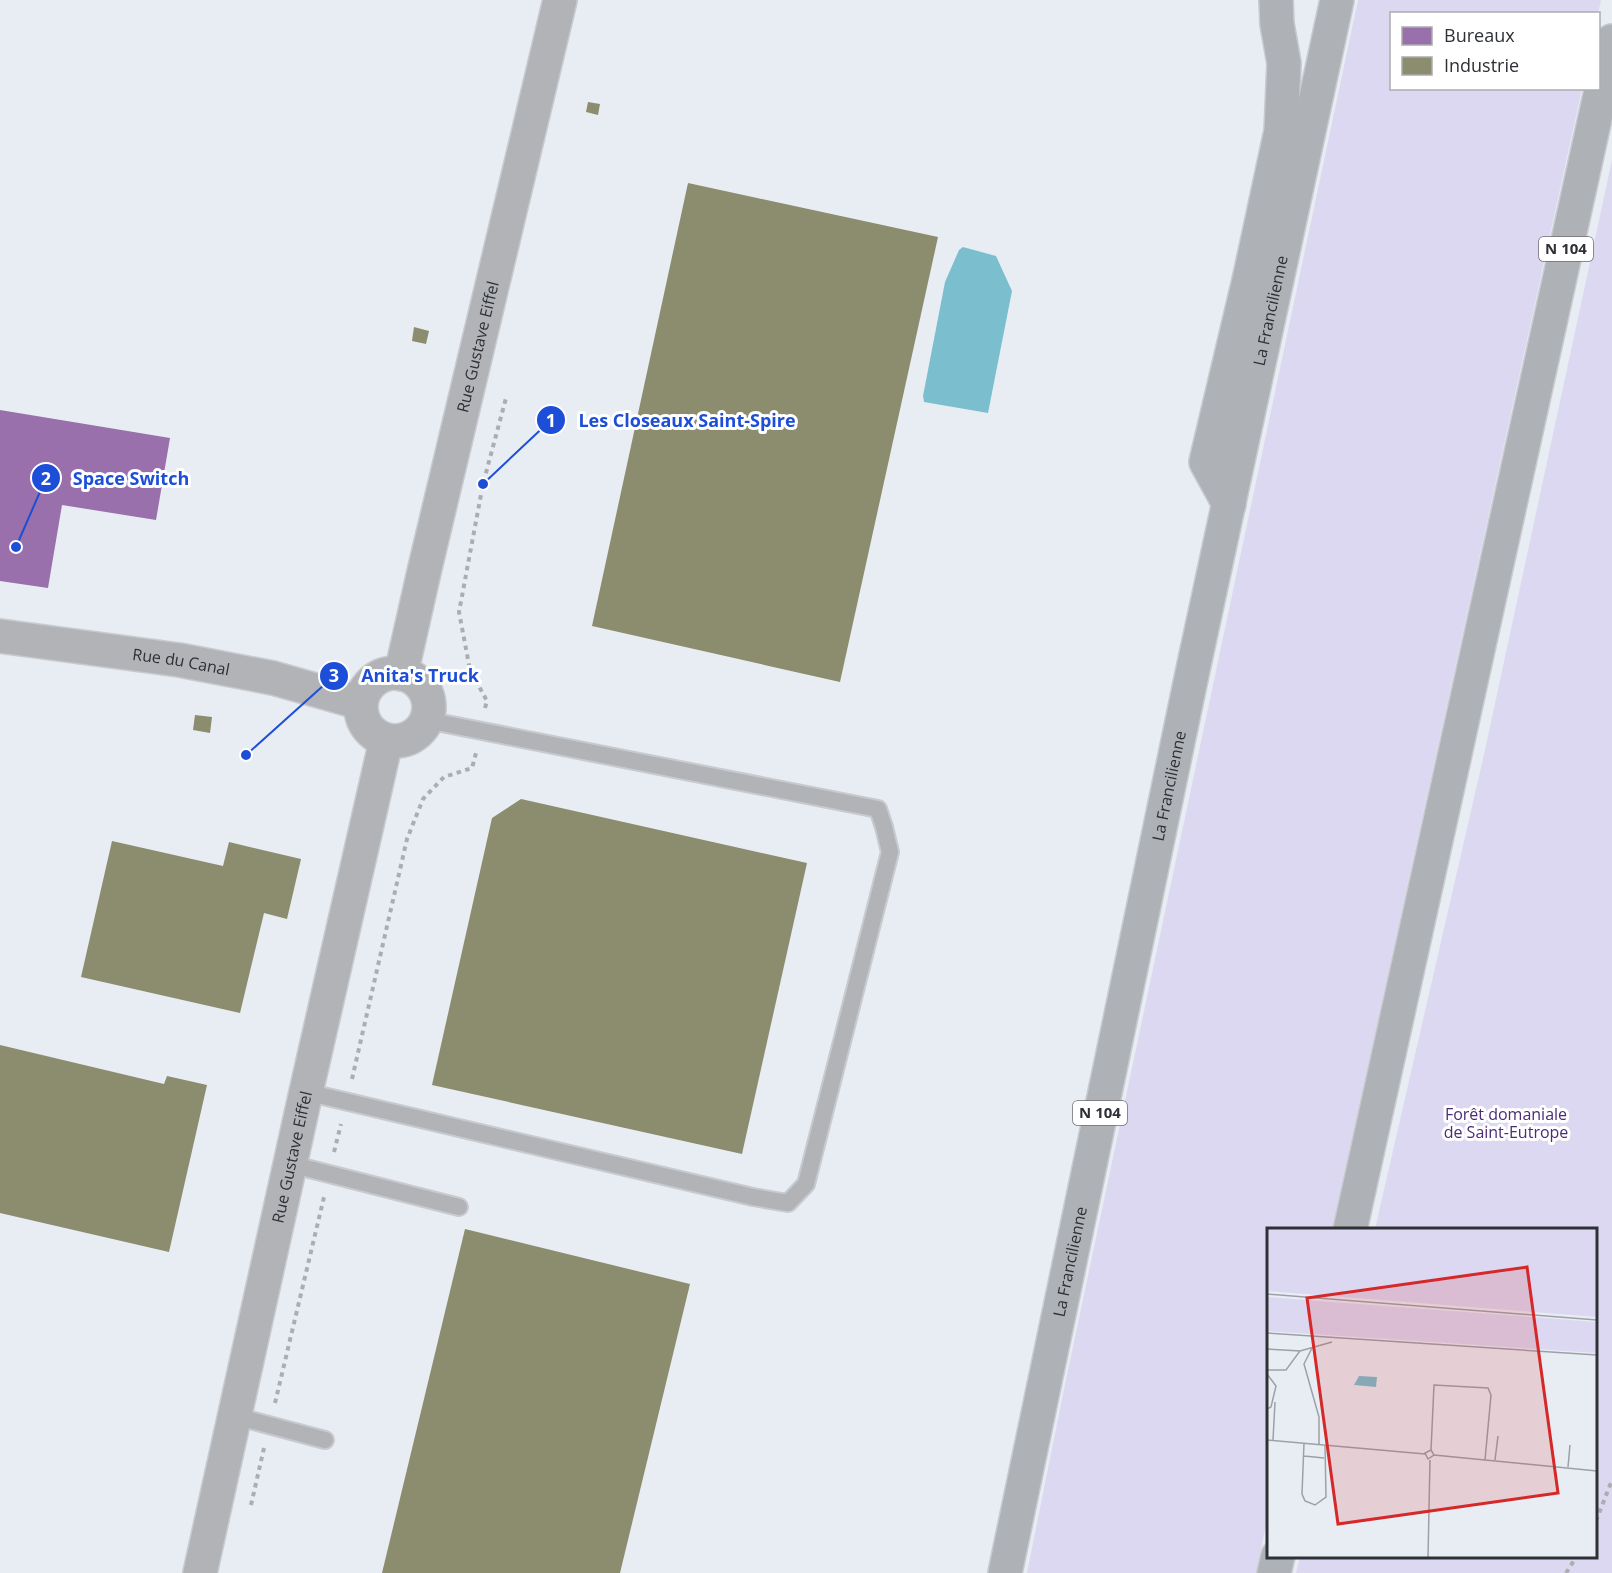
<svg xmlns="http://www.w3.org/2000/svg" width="1612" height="1573" font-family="'Open Sans',sans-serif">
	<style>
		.green { fill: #dcd8f1 }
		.water { fill: #7bbfcf }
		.offices { fill: #9970ab }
		.industry { fill: #8c8c6e }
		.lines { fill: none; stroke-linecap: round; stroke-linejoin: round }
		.lane-casing { stroke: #c7cbd0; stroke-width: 20 }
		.street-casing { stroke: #c7cbd0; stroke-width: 36 }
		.highway-casing { stroke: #c7cbd0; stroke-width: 36 }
		.path { stroke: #acadb1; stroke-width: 4; stroke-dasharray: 4.5 4.5; stroke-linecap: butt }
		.lane { stroke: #b1b3b7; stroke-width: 16 }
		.street { stroke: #b1b3b7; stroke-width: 33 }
		.highway { stroke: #aeb1b6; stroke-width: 33 }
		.labels { text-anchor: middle; stroke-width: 6; stroke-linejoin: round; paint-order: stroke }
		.shield { fill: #fff; stroke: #6c6e72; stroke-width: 1.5 }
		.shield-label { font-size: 15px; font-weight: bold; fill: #2d3035 }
		.street-label { font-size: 16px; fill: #2d3035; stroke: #fff }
		.park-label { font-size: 16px; fill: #4b2c77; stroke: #fff }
		.inset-road { fill: none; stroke: #9da1a7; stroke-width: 1.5 }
		.view { fill: #d62828; fill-opacity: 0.15; stroke: #d62828; stroke-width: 3 }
		.inset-edge { fill: none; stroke: #2d3035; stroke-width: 3 }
		.leader { fill: none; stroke: #1d4ed8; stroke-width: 2 }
		.callout-dot { fill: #1d4ed8; stroke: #fff; stroke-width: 2 }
		.mark-label { font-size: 18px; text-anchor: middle; font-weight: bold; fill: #fff }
		.callout-label { font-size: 18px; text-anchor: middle; font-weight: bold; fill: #1d4ed8; stroke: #fff; stroke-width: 6; stroke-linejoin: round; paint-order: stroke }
	</style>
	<rect width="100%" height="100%" fill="#e8edf3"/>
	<g class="green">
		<polygon points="1358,0 1601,0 1598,14 1392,14 1392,88 1582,89 1332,1229 1268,1230 1268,1516 1256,1573 1027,1573 1063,1394"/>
		<polygon points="1612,160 1612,1573 1296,1573 1300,1557 1596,1556 1596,1230 1375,1229 1485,750"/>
	</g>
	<polygon class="water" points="963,247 996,256 1012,291 988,413 924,402 923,396 945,282 959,250"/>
	<polygon class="offices" points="0,410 170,438 156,520 62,505 48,588 0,581"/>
	<g class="industry">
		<polygon points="588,102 600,104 598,115 586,112"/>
		<polygon points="688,183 938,237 840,682 592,626"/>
		<polygon points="414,327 429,331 426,344 412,341"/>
		<polygon points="195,715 212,717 210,733 193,730"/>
		<polygon points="521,799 807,863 742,1154 432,1085 492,818"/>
		<polygon points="112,841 223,866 229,842 301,859 287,919 264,913 240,1013 81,977"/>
		<polygon points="0,1045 164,1084 167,1076 207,1085 169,1252 0,1213"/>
		<polygon points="465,1229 690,1284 620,1573 382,1573"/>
	</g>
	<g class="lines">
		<defs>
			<g id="lane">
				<polyline points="306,1092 753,1197 788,1203 806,1184 890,852 884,827 878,809 426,720"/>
				<polyline points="290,1164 459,1207"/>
				<polyline points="235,1416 325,1440"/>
			</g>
			<g id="street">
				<path id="s1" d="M0 636 179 660 273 678 361 703"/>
				<circle cx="395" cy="707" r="34"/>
				<path id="s2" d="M401 674 424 572 560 0"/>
				<path id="s3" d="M200 1573 306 1092 386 741"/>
			</g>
			<g id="highway">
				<polyline points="1229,504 1206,462 1250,276 1281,131 1284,63 1277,24 1276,0"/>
				<polyline points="1350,1230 1612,41"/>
				<path id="s4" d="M1005 1573 1192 674 1337 0"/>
				<polyline points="1274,1573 1278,1556"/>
			</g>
		</defs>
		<use href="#lane" class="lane-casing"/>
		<use href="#street" class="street-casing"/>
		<use href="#highway" class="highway-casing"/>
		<g class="path">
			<polyline points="485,708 487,701 470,670 459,612 483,484 506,398"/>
			<polyline points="352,1079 407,839 423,799 444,777 472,768 476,753"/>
			<polyline points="334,1152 341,1124"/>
			<polyline points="275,1403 324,1197"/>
			<polyline points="251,1505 264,1448"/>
			<polyline points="1596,1521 1612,1480"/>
			<polyline points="1566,1573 1577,1556"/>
		</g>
		<use href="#lane" class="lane"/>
		<use href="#street" class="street"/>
		<use href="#highway" class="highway"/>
	</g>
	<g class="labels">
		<g class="shield">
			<rect x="1539" y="237" width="54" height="24" rx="4.5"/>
			<rect x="1073" y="1101" width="54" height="24" rx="4.5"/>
		</g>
		<g class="shield-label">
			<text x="1566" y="254">N 104</text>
			<text x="1100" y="1118">N 104</text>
		</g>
		<g class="street-label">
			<text dy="6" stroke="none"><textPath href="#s4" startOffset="1290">La Francilienne</textPath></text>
			<text dy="6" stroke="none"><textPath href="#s2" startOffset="336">Rue Gustave Eiffel</textPath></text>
			<text dy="6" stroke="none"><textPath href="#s1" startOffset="183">Rue du Canal</textPath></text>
			<text dy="6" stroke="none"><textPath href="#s4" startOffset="804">La Francilienne</textPath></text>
			<text dy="6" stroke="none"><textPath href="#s3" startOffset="426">Rue Gustave Eiffel</textPath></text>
			<text dy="6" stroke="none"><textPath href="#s4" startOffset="318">La Francilienne</textPath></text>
		</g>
		<g class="park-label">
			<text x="1506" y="1120">Forêt domaniale<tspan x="1506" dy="18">de Saint-Eutrope</tspan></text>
		</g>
	</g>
	<g transform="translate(1267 1228)">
		<rect width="330" height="330" fill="#e8edf3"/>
		<path d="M0 0H330V89L0 63ZM0 69 330 94V125L0 103Z" fill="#dcd8f1"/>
		<path d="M92 148 110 149 109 159 87 157Z" fill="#7bbfcf"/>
		<path class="inset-road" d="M0 66 330 92M0 105 330 127M45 120 37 136 52 189V217M0 121 33 123 19 142H0M33 123 65 114M0 146 9 158 4 179 0 181M0 212 158 226M6 212 8 174M37 215 35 266 38 273 48 277 59 269 58 217M164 222 158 225 161 231 167 227 164 222 167 157 221 160 224 167 218 232M167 227 330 243M37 228 57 230M228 232 231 208M301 239 303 217M161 330 163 232"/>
		<path class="view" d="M260 39 291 265 71 296 40 70Z"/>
		<rect width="330" height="330" class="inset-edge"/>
	</g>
	<path class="leader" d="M483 484L551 420M16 547L46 478M246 755L334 676"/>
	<g class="callout-dot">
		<circle cx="483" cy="484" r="6"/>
		<circle cx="16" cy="547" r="6"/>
		<circle cx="246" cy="755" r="6"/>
		<circle cx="551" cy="420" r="15"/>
		<circle cx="46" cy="478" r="15"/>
		<circle cx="334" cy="676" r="15"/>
	</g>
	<g class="mark-label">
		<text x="551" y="427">1</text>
		<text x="46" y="485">2</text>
		<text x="334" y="682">3</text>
	</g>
	<g class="callout-label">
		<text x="687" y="427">Les Closeaux Saint-Spire</text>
		<text x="131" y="485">Space Switch</text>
		<text x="420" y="682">Anita's Truck</text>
	</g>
	<rect x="1390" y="12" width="210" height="78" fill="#ffffff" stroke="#abacae" stroke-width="1.5"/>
	<rect x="1402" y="27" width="30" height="18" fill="#9970ab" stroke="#abacae" stroke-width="1.5"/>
	<text x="1444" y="42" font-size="18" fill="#2d3035">Bureaux</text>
	<rect x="1402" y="57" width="30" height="18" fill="#8c8c6e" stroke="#abacae" stroke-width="1.5"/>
	<text x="1444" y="72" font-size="18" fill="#2d3035">Industrie</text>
</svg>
